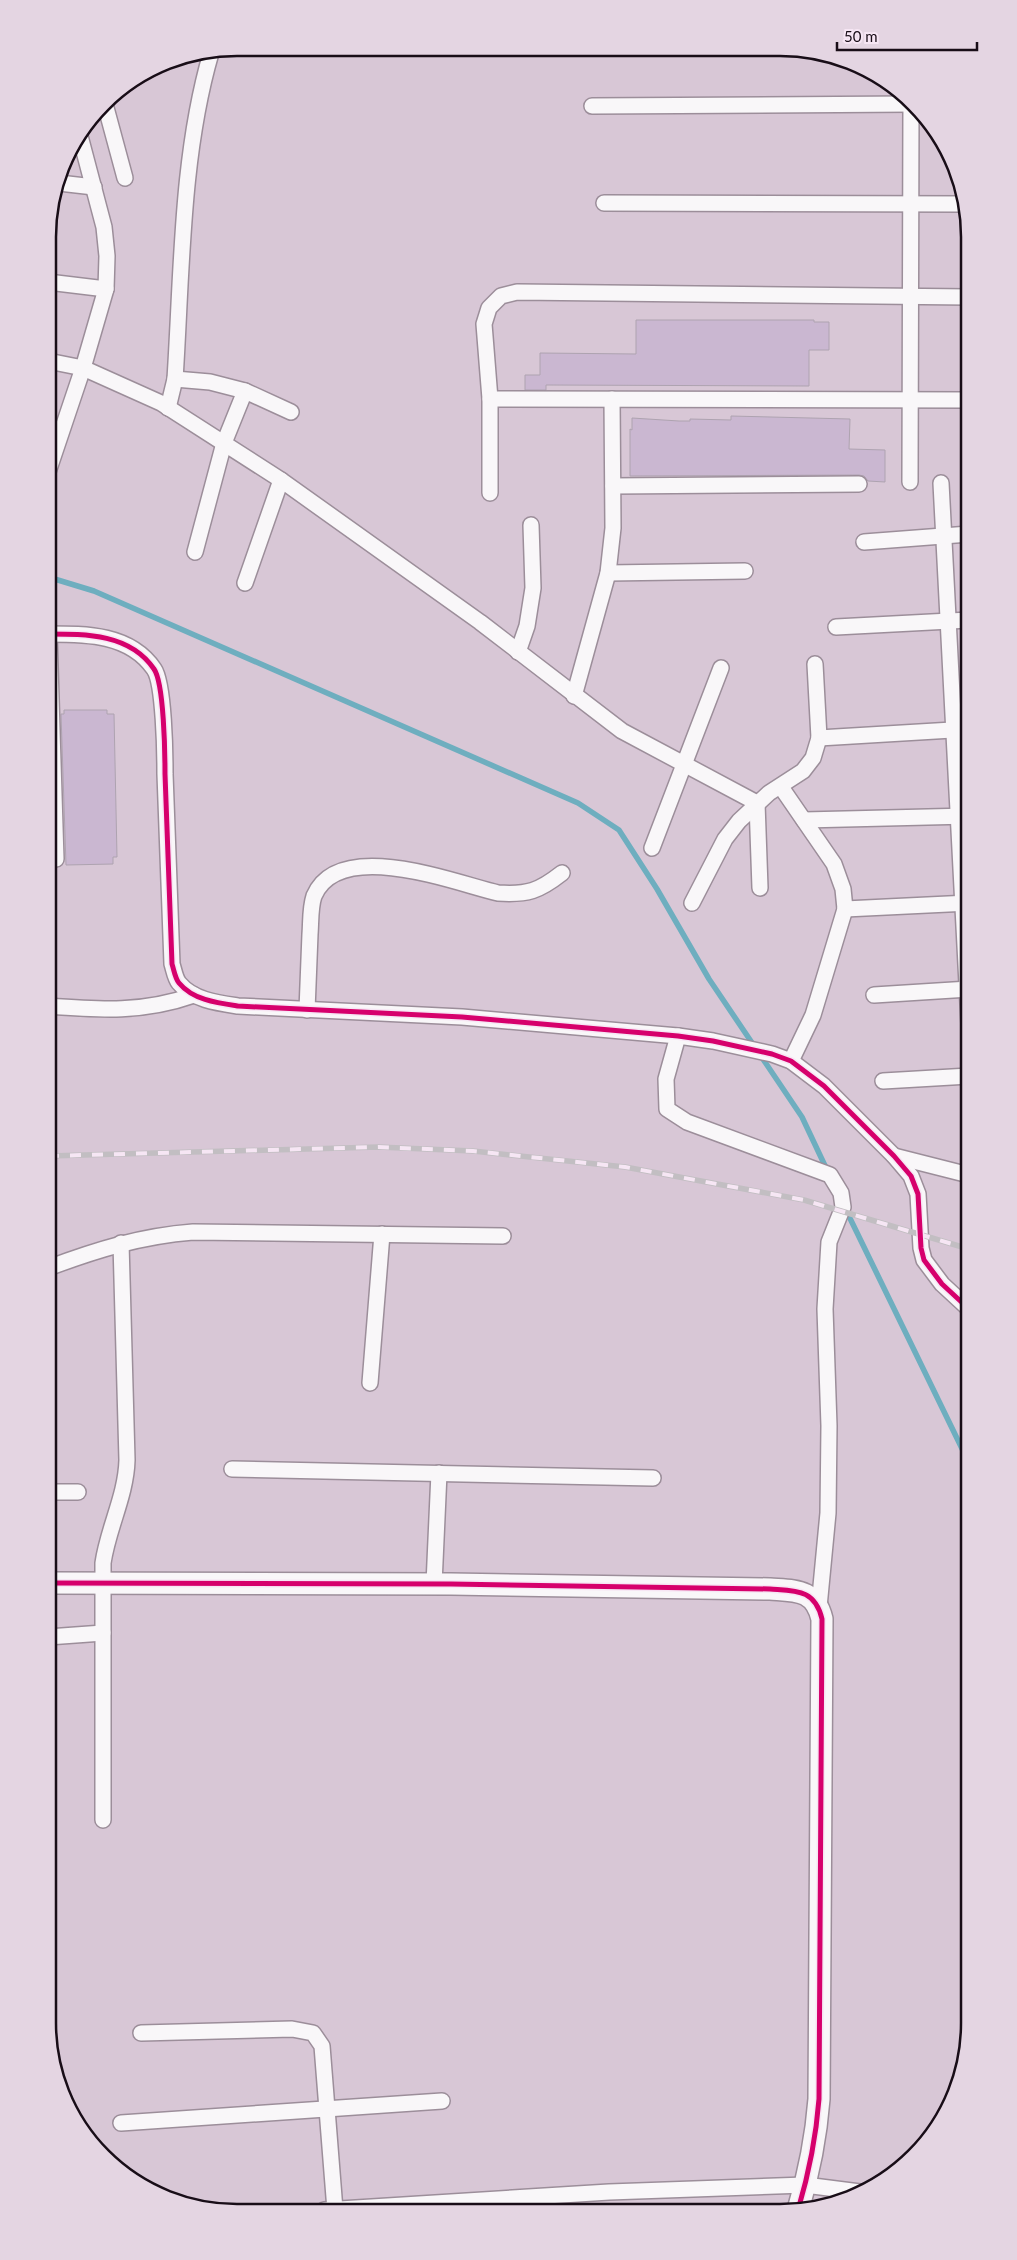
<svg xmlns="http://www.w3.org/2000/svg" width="1017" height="2260" font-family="Lato,sans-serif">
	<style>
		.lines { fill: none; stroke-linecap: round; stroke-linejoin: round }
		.stream { stroke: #6eaebf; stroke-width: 5.5 }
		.building { fill: #cab7d1; stroke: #aea3b0 }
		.street-casing { stroke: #9c8e9a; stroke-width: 18 }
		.secondary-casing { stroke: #9c8e9a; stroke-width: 24 }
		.street { stroke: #f9f7f9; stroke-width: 15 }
		.secondary { stroke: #f9f7f9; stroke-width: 21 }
		.rail-casing { stroke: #c2bec2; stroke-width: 5.5 }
		.rail { stroke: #f6e6f4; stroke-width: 4; stroke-dasharray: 11; stroke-linecap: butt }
		.cycleway-casing { stroke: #f6e6f4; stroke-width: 8 }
		.cycleway { stroke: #d6006c; stroke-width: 5 }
		.rim { fill: none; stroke: #180d17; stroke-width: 2.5 }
	</style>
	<rect width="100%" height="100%" fill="#d8c7d6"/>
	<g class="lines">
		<g class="stream">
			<polyline points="48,577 94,591 578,803 619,830 657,889 709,979 802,1117 827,1170"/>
			<polyline points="845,1208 969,1463"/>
		</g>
	</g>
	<g class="building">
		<polygon points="636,320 814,320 814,322 829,322 829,350 809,350 809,386 546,385 546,390 525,390 525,375 540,375 540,353 636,354"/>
		<polygon points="731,416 850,419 849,449 885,450 885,482 868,481 864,476 859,475 630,476 630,429 632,430 632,418 679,421 690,421 690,419 731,420"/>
		<polygon points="64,710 107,710 107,714 114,714 117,857 113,857 113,864 66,865 61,714 64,714"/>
	</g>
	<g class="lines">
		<defs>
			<g id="street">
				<polyline points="105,104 125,178"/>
				<polyline points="592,106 913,104"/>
				<polyline points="59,183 94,187"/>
				<polyline points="604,203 965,204"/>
				<polyline points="48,282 106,289"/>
				<polyline points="48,361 83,368 161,403 281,480 480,622 622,731 757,803 760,888"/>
				<polyline points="175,379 210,382 245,391 291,412"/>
				<polyline points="490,399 969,400"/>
				<path d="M168 408 175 379C182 271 181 156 211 53"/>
				<polyline points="48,472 83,368 106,289 107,256 104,227 80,136"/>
				<polyline points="910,482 911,102"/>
				<polyline points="941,483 969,1023"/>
				<polyline points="613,486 859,484"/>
				<polyline points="490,493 490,399 484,324 489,308 501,296 517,292 969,297"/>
				<polyline points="864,542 969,534"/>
				<polyline points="195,552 224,443 245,391"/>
				<polyline points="608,573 745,571"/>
				<polyline points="245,583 281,480"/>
				<polyline points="836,627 969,620"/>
				<path d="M48 634C87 634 130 634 154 669 164 683 165 754 165 774 167 837 170 901 172 964 174 970 175 978 179 983 193 1000 217 1003 238 1006L462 1017 678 1036 713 1041 772 1054 791 1061 824 1086 894 1156 911 1176 918 1194 921 1248 924 1260 942 1284 969 1309"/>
				<polyline points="49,634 56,859"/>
				<polyline points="518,652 527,626 533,588 531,525"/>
				<polyline points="574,696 608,573 613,528 612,399"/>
				<polyline points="819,738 969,729"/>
				<polyline points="781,787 834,864 843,889 845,909 813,1015 791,1061"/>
				<polyline points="804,820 969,816"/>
				<polyline points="652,848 721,668"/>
				<polyline points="692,903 725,839 739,821 769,793 803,771 813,758 819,738 815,664"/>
				<polyline points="845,909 969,903"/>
				<polyline points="874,995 969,989"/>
				<path d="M48 1006C101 1010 143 1013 194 995"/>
				<path d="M307 1010C308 985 309 959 310 934 311 922 310 908 314 896 339 837 455 883 498 893 528 895 539 891 562 873"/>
				<polyline points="678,1036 666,1079 667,1109 687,1122 830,1175 841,1193 843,1207 829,1242 825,1309 829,1426 828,1513 819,1607"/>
				<polyline points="883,1081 969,1076"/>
				<polyline points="894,1156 969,1175"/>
				<path d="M48 1268C96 1250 141 1236 193 1232L503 1236"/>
				<polyline points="370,1383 382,1234"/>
				<polyline points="232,1469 653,1478"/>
				<polyline points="48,1492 78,1492"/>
				<polyline points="434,1584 439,1473"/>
				<polyline points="48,1637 103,1633"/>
				<path d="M103 1820V1563C108 1528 126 1496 127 1460L121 1243"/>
				<polyline points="141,2033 292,2029 313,2033 322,2046 335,2210"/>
				<polyline points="121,2123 442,2101"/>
				<polyline points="324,2210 609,2192 805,2185 860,2192"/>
			</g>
			<path id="secondary" d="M48 1583 451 1584 770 1589C796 1591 815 1589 822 1619L819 2099C816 2138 809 2173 798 2210"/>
		</defs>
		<use href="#street" class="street-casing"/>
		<use href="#secondary" class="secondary-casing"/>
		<use href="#street" class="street"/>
		<use href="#secondary" class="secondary"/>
		<defs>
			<polyline id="rail" points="48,1156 378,1147 473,1151 625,1167 804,1200 969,1249"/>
		</defs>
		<use href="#rail" class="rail-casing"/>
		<use href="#rail" class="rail"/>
		<defs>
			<g id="cycleway">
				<path d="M48 634C87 634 130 634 154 669 164 683 165 754 165 774 167 837 170 901 172 964 174 970 175 978 179 983 193 1000 217 1003 238 1006L462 1017 678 1036 713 1041 772 1054 791 1061 824 1086 894 1156 911 1176 918 1194 921 1248 924 1260 942 1284 969 1309"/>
				<path d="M48 1583 451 1584 770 1589C796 1591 815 1589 822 1619L819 2099C816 2138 809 2173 798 2210"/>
			</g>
		</defs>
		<use href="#cycleway" class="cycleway-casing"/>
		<use href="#cycleway" class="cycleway"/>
	</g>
	<path d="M0 0H1017V2260H0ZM237 56H780A181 181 0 0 1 961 237V2023A181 181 0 0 1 780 2204H237A181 181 0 0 1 56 2023V237A181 181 0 0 1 237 56Z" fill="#e4d5e2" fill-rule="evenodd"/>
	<path class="rim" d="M237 56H780A181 181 0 0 1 961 237V2023A181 181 0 0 1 780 2204H237A181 181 0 0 1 56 2023V237A181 181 0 0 1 237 56Z"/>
	<path d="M837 42v8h140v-8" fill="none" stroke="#180d17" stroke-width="2.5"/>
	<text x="844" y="42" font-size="15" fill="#180d17" stroke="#f6e6f4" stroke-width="4" paint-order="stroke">50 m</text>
</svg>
